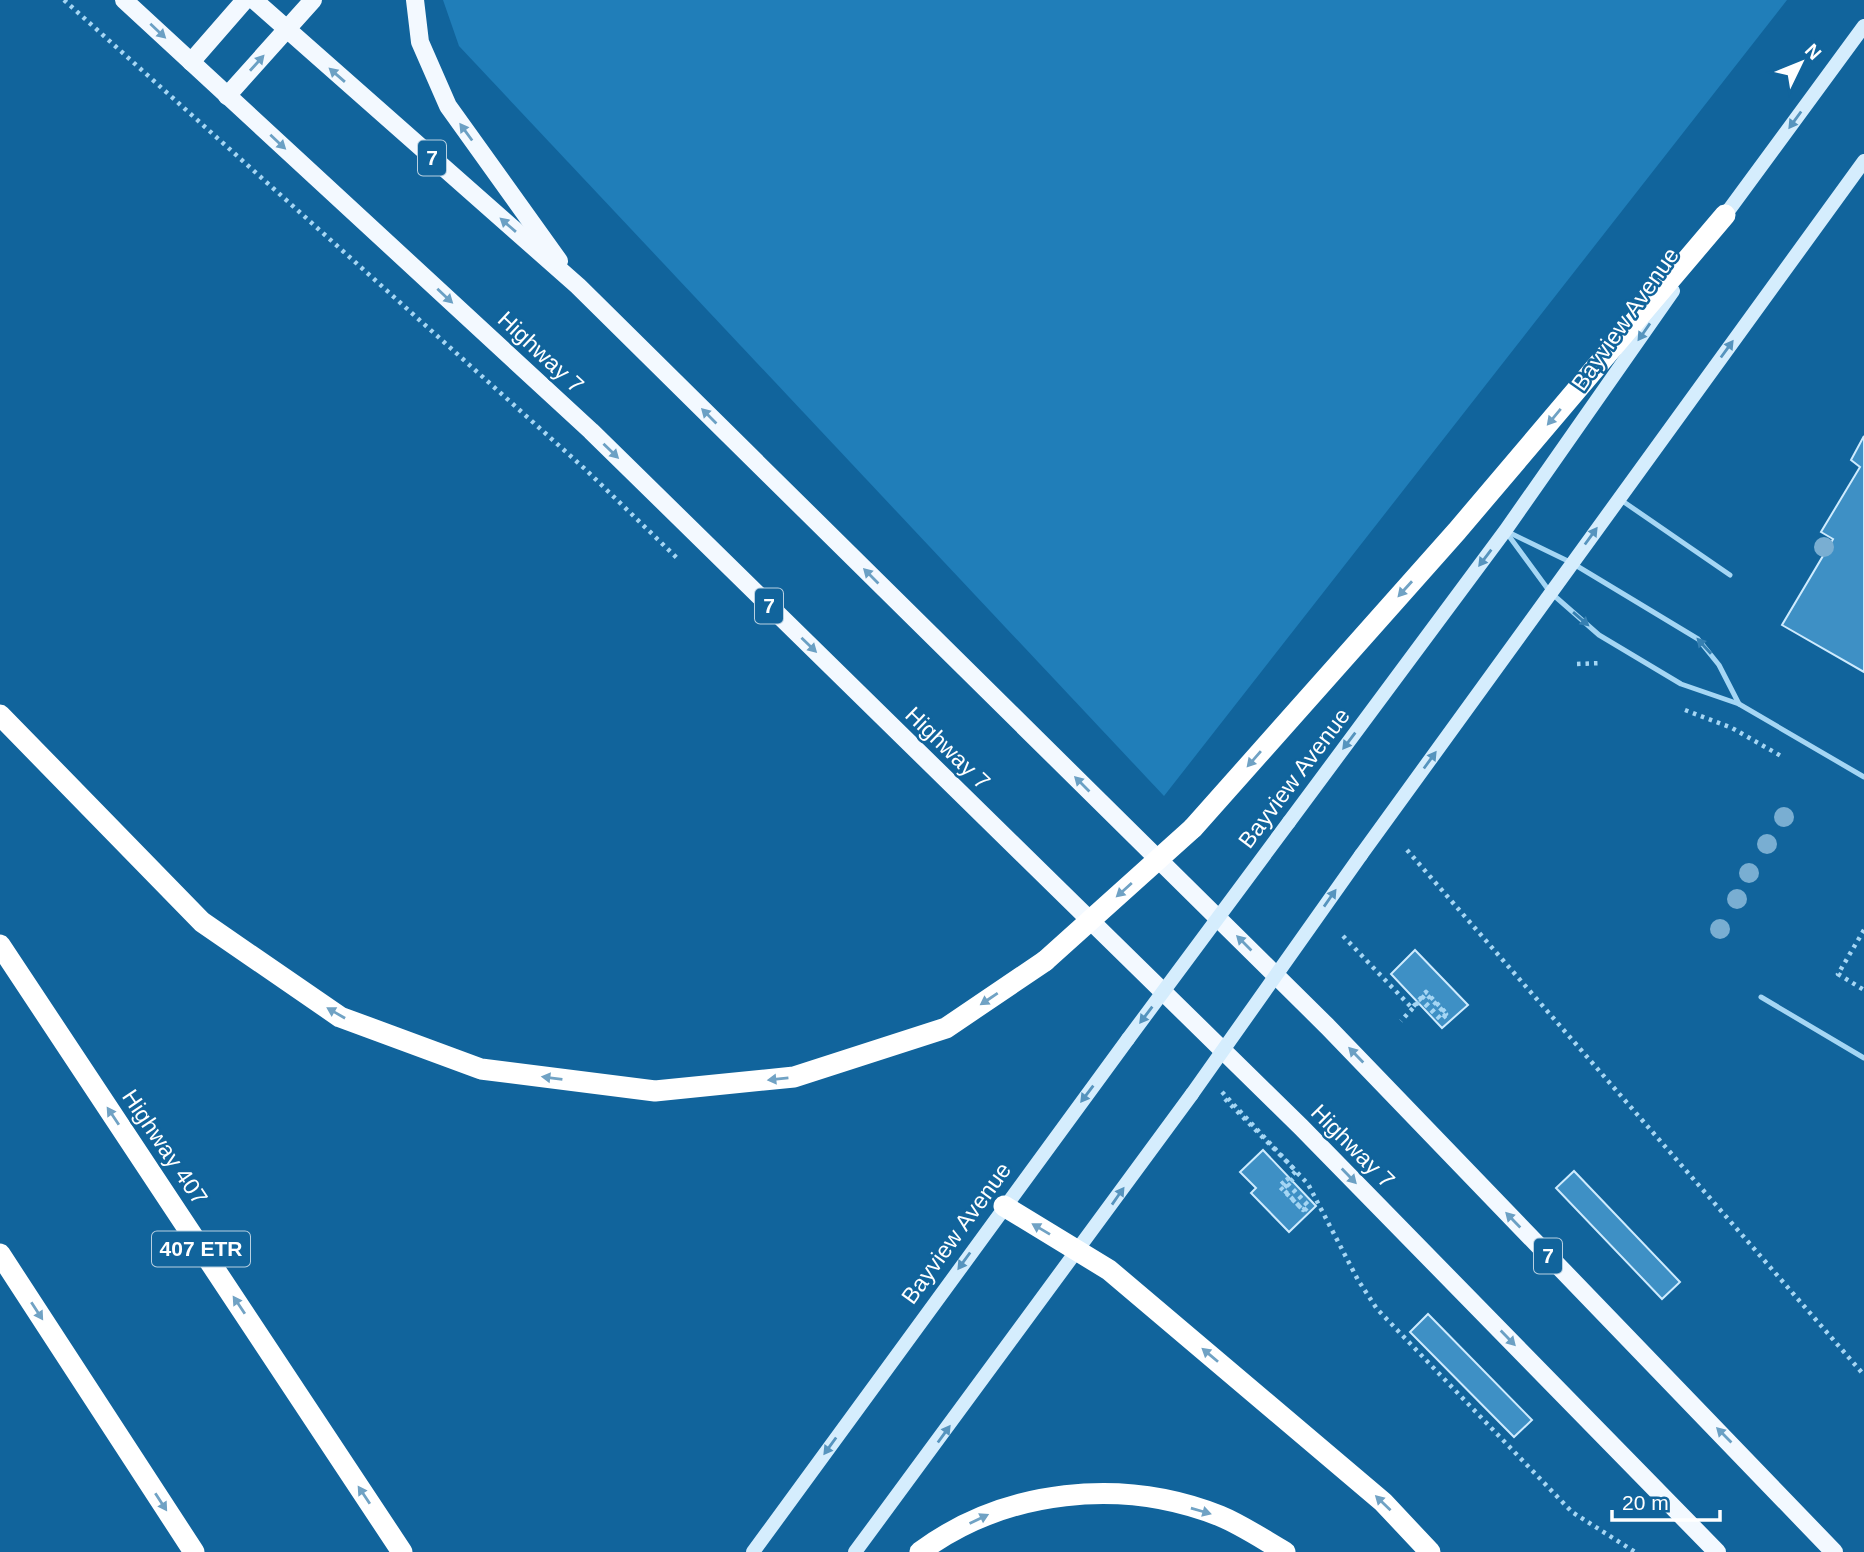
<svg xmlns="http://www.w3.org/2000/svg" width="1864" height="1552" font-family="Helvetica,sans-serif">
	<style>
		.grass { fill: #207eb9 }
		.building { fill: #3e90c5; stroke: #ceebfe; stroke-width: 2 }
		.lines { fill: none; stroke-linecap: round; stroke-linejoin: round }
		.path { stroke: #a5d6f4; stroke-width: 4.5; stroke-dasharray: 3.5 5; stroke-linecap: butt }
		.lane { stroke: #a5d6f4; stroke-width: 5 }
		.secondary { stroke: #d5edfd; stroke-width: 14 }
		.primary { stroke: #f3f9ff; stroke-width: 18 }
		.highway { stroke: #fff; stroke-width: 21 }
		.path-bridge { stroke: #a5d6f4; stroke-width: 4.5; stroke-dasharray: 3.5 5; stroke-linecap: butt }
		.secondary-bridge { stroke: #d5edfd; stroke-width: 14 }
		.highway-bridge { stroke: #fff; stroke-width: 21 }
		.tree { fill: #79aed2 }
		.oneway { fill: #6ba0c4 }
		.oneway2 { fill: #5694be }
		.oneway3 { fill: #70a2c4 }
		.oneway4 { fill: #3680b2 }
		.labels { text-anchor: middle; stroke-width: 5; stroke-linejoin: round; paint-order: stroke }
		.shield { fill: #11649c; stroke: #b8d0e1; stroke-width: 2 }
		.shield-label { font-size: 21px; font-weight: bold; fill: #fff }
		.street-label { font-size: 23px; fill: #fff; stroke: #11649c }
	</style>
	<rect width="100%" height="100%" fill="#11649c"/>
	<polygon class="grass" points="443,0 1787,0 1164,796 459,46"/>
	<g class="building">
		<polygon points="1864,436 1864,672 1782,625 1833,539 1821,532 1860,467 1851,460"/>
		<polygon points="1415,950 1468,1005 1442,1028 1391,974"/>
		<polygon points="1263,1150 1316,1206 1289,1232 1251,1193 1256,1188 1240,1172"/>
		<polygon points="1574,1171 1680,1282 1662,1299 1556,1188"/>
		<polygon points="1428,1314 1532,1420 1514,1437 1410,1332"/>
	</g>
	<g class="lines">
		<g class="path">
			<polyline points="64,0 585,469 678,559"/>
			<polyline points="1577,664 1601,663"/>
			<polyline points="1685,710 1732,728 1781,756"/>
			<polyline points="1407,850 1864,1375"/>
			<polyline points="1864,930 1838,974 1864,990"/>
			<polyline points="1343,936 1412,1008 1420,999 1441,1020 1447,1014 1426,992 1421,998 1441,1019 1446,1014 1426,994 1401,1021"/>
			<polyline points="1222,1092 1308,1184 1358,1280 1377,1309 1572,1512 1635,1552"/>
			<polyline points="1289,1178 1285,1181 1309,1206 1304,1211 1279,1186 1285,1181 1308,1206 1303,1210 1283,1189 1298,1174"/>
		</g>
		<g class="lane">
			<polyline points="1621,500 1730,575"/>
			<polyline points="1506,531 1572,563 1698,639 1719,665 1739,704"/>
			<polyline points="1506,532 1550,592 1599,635 1681,684 1739,704 1864,777"/>
			<polyline points="1761,997 1864,1058"/>
		</g>
		<g class="secondary">
			<polyline points="1720,222 1864,26"/>
			<polyline points="1289,822 1505,531 1673,291"/>
			<polyline points="1361,855 1864,161"/>
			<polyline points="753,1552 1128,1039"/>
			<polyline points="855,1552 1192,1094"/>
		</g>
		<g class="primary">
			<polyline points="124,0 591,431 1301,1127 1717,1552"/>
			<polyline points="254,0 578,286 1327,1026 1834,1552"/>
			<polyline points="415,0 420,42 448,106 559,261"/>
			<polyline points="191,62 245,0"/>
			<polyline points="227,96 313,0"/>
		</g>
		<g class="highway">
			<polyline points="0,715 202,922 340,1017 481,1069 655,1091 794,1077 946,1028 1045,961"/>
			<polyline points="1193,828 1457,531 1725,215"/>
			<polyline points="0,945 402,1552"/>
			<polyline points="1004,1206 1109,1270 1383,1502 1430,1552"/>
			<polyline points="0,1254 194,1552"/>
			<path d="M920 1552C1005 1489 1122 1477 1220 1516 1242 1525 1264 1540 1285 1552"/>
		</g>
		<polyline class="path-bridge" points="1225,1099 1296,1171 1289,1178"/>
		<g class="secondary-bridge">
			<polyline points="1128,1039 1289,822"/>
			<polyline points="1192,1094 1361,855"/>
		</g>
		<polyline class="highway-bridge" points="1045,961 1193,828"/>
	</g>
	<g class="tree">
		<circle cx="1824" cy="547" r="10"/>
		<circle cx="1784" cy="817" r="10"/>
		<circle cx="1767" cy="844" r="10"/>
		<circle cx="1749" cy="873" r="10"/>
		<circle cx="1737" cy="899" r="10"/>
		<circle cx="1720" cy="929" r="10"/>
	</g>
	<defs><path id="oneway-solid" d="M-6-.8H1V-3.2L6.5 0L1 3.2V.8H-6Z" transform="scale(1.75)"/></defs>
	<g class="oneway">
		<use href="#oneway-solid" transform="translate(158 31) rotate(43)"/>
		<use href="#oneway-solid" transform="translate(257 63) rotate(-48)"/>
		<use href="#oneway-solid" transform="translate(337 75) rotate(-139)"/>
		<use href="#oneway-solid" transform="translate(466 132) rotate(-126)"/>
		<use href="#oneway-solid" transform="translate(278 142) rotate(43)"/>
		<use href="#oneway-solid" transform="translate(508 225) rotate(-139)"/>
		<use href="#oneway-solid" transform="translate(445 296) rotate(43)"/>
		<use href="#oneway-solid" transform="translate(709 416) rotate(-135)"/>
		<use href="#oneway-solid" transform="translate(611 451) rotate(44)"/>
		<use href="#oneway-solid" transform="translate(871 576) rotate(-135)"/>
		<use href="#oneway-solid" transform="translate(809 645) rotate(44)"/>
		<use href="#oneway-solid" transform="translate(1082 784) rotate(-135)"/>
		<use href="#oneway-solid" transform="translate(1244 943) rotate(-135)"/>
		<use href="#oneway-solid" transform="translate(1356 1055) rotate(-134)"/>
		<use href="#oneway-solid" transform="translate(1349 1176) rotate(46)"/>
		<use href="#oneway-solid" transform="translate(1513 1220) rotate(-134)"/>
		<use href="#oneway-solid" transform="translate(1508 1338) rotate(46)"/>
		<use href="#oneway-solid" transform="translate(1724 1435) rotate(-135)"/>
	</g>
	<g class="oneway2">
		<use href="#oneway-solid" transform="translate(1795 120) rotate(126)"/>
		<use href="#oneway-solid" transform="translate(1644 332) rotate(125)"/>
		<use href="#oneway-solid" transform="translate(1727 349) rotate(-54)"/>
		<use href="#oneway-solid" transform="translate(1591 536) rotate(-54)"/>
		<use href="#oneway-solid" transform="translate(1485 558) rotate(127)"/>
		<use href="#oneway-solid" transform="translate(1349 741) rotate(127)"/>
		<use href="#oneway-solid" transform="translate(1430 760) rotate(-54)"/>
		<use href="#oneway-solid" transform="translate(1330 898) rotate(-55)"/>
		<use href="#oneway-solid" transform="translate(1146 1015) rotate(127)"/>
		<use href="#oneway-solid" transform="translate(1087 1094) rotate(127)"/>
		<use href="#oneway-solid" transform="translate(1118 1196) rotate(-55)"/>
		<use href="#oneway-solid" transform="translate(964 1261) rotate(126)"/>
		<use href="#oneway-solid" transform="translate(944 1434) rotate(-54)"/>
		<use href="#oneway-solid" transform="translate(830 1446) rotate(126)"/>
	</g>
	<g class="oneway3">
		<use href="#oneway-solid" transform="translate(1554 417) rotate(130)"/>
		<use href="#oneway-solid" transform="translate(1405 589) rotate(132)"/>
		<use href="#oneway-solid" transform="translate(1254 759) rotate(131)"/>
		<use href="#oneway-solid" transform="translate(1124 890) rotate(138)"/>
		<use href="#oneway-solid" transform="translate(989 999) rotate(146)"/>
		<use href="#oneway-solid" transform="translate(336 1013) rotate(-150)"/>
		<use href="#oneway-solid" transform="translate(552 1078) rotate(-173)"/>
		<use href="#oneway-solid" transform="translate(778 1079) rotate(174)"/>
		<use href="#oneway-solid" transform="translate(113 1116) rotate(-124)"/>
		<use href="#oneway-solid" transform="translate(1041 1229) rotate(-149)"/>
		<use href="#oneway-solid" transform="translate(239 1305) rotate(-124)"/>
		<use href="#oneway-solid" transform="translate(37 1311) rotate(57)"/>
		<use href="#oneway-solid" transform="translate(1210 1355) rotate(-140)"/>
		<use href="#oneway-solid" transform="translate(364 1495) rotate(-124)"/>
		<use href="#oneway-solid" transform="translate(161 1502) rotate(57)"/>
		<use href="#oneway-solid" transform="translate(1383 1503) rotate(-136)"/>
		<use href="#oneway-solid" transform="translate(1201 1511) rotate(16)"/>
		<use href="#oneway-solid" transform="translate(979 1519) rotate(-26)"/>
	</g>
	<g class="oneway4">
		<use href="#oneway-solid" transform="translate(1581 619) rotate(41)"/>
		<use href="#oneway-solid" transform="translate(1704 646) rotate(-132)"/>
	</g>
	<g class="labels">
		<g class="shield">
			<rect x="418" y="140.5" width="28" height="35" rx="5"/>
			<rect x="755" y="588.5" width="28" height="35" rx="5"/>
			<rect x="152" y="1231.5" width="98" height="35" rx="5"/>
			<rect x="1534" y="1238.5" width="28" height="35" rx="5"/>
		</g>
		<g class="shield-label">
			<text x="432" y="165">7</text>
			<text x="769" y="613">7</text>
			<text x="201" y="1256">407 ETR</text>
			<text x="1548" y="1263">7</text>
		</g>
		<g class="street-label">
			<text transform="translate(1625 319) rotate(-55)" y="8">Bayview Avenue</text>
			<text transform="translate(541 352) rotate(43)" y="8">Highway 7</text>
			<text transform="translate(948 748) rotate(44)" y="8">Highway 7</text>
			<text transform="translate(1294 778) rotate(-53)" y="8">Bayview Avenue</text>
			<text transform="translate(1353 1146) rotate(45)" y="8">Highway 7</text>
			<text transform="translate(165 1147) rotate(56)" y="8">Highway 407</text>
			<text transform="translate(956 1233) rotate(-54)" y="8">Bayview Avenue</text>
		</g>
	</g>
	<g transform="translate(1801 63) rotate(47)" stroke="#11649c" stroke-width="5" paint-order="stroke">
	<path d="M0-5L12 26L0 18L-12 26Z" fill="#ffffff"/>
	<text y="-10" font-size="19" font-weight="bold" text-anchor="middle" fill="#ffffff">N</text>
	</g>
	<path d="M1612 1510v10h108v-10" fill="none" stroke="#ffffff" stroke-width="3.5"/>
	<text x="1622" y="1510" font-size="21" fill="#ffffff" stroke="#11649c" stroke-width="5" paint-order="stroke">20 m</text>
</svg>
